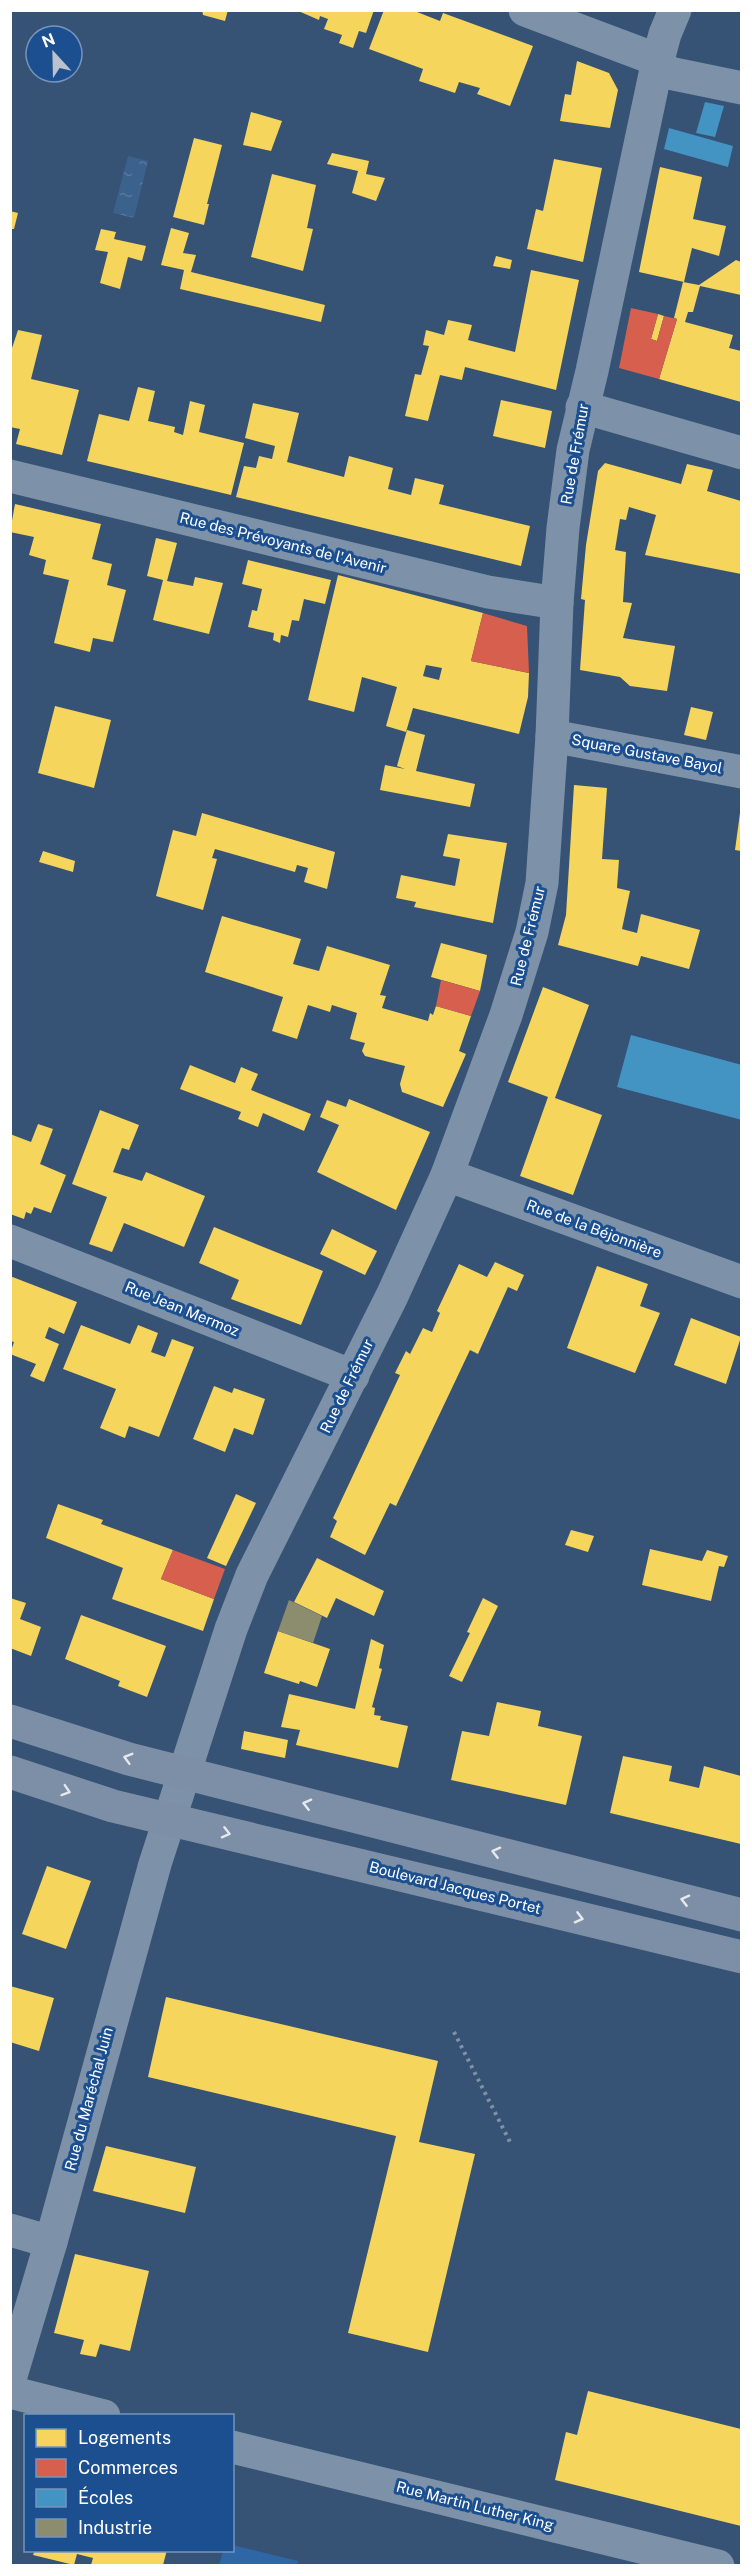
<svg xmlns="http://www.w3.org/2000/svg" width="752" height="2576" font-family="'Public Sans',sans-serif">
	<style>
		.green { fill: #2f66a5 }
		.water { fill: url(#water-ripples) }
		.homes { fill: #f6d55c; fill-rule: evenodd }
		.shops { fill: #d6604d }
		.schools { fill: #4393c3 }
		.industry { fill: #8c8c6e }
		.lines { fill: none; stroke-linecap: round; stroke-linejoin: round }
		.path { stroke: #7d92a8; stroke-width: 4; stroke-dasharray: 3 4.5; stroke-linecap: butt }
		.minor { stroke: #7d92a8; stroke-width: 33 }
		.major { stroke: #7d8ea7; stroke-width: 33 }
		.oneway { stroke: #e5e8ed }
		.labels { text-anchor: middle; stroke-width: 6; stroke-linejoin: round; paint-order: stroke }
		.street-label { font-size: 15px; fill: #fff; stroke: #1b4f8f }
	</style>
	<defs>
		<pattern id="water-ripples" width="26" height="14" patternUnits="userSpaceOnUse" patternTransform="scale(1.5)"><rect width="26" height="14" fill="#3b618d"/><path d="M2 4q2-2 4 0t4 0M15 11q2-2 4 0t4 0" fill="none" stroke="#58799e"/></pattern>
	</defs>
	<rect width="100%" height="100%" fill="#365274"/>
	<polygon class="green" points="233,2545 298,2561 297,2565 219,2565 223,2551 232,2550"/>
	<polygon class="water" points="128,156 148,161 134,218 113,213"/>
	<g class="homes">
		<polygon points="202,10 228,10 225,21 203,15"/>
		<polygon points="296,10 374,10 366,33 359,31 353,48 339,43 342,35 324,29 328,19 320,16 319,20"/>
		<polygon points="384,10 412,10 440,21 443,13 533,46 510,106 477,94 480,88 459,82 455,93 419,81 423,69 369,49"/>
		<polygon points="577,61 609,73 618,90 610,128 560,121 565,94 571,95"/>
		<polygon points="251,112 282,121 271,151 243,145"/>
		<polygon points="194,138 222,145 207,204 209,204 204,225 173,217"/>
		<polygon points="332,153 369,161 366,174 385,178 376,201 352,193 358,171 327,164"/>
		<polygon points="554,159 602,168 583,262 527,249 536,209 543,211"/>
		<polygon points="660,167 702,177 693,219 726,226 719,256 692,248 684,282 639,272"/>
		<polygon points="272,174 316,185 307,228 313,229 303,271 251,257"/>
		<polygon points="10,211 18,213 14,229 10,229"/>
		<polygon points="171,228 189,233 183,253 196,255 191,272 325,305 321,322 180,289 184,270 161,265"/>
		<polygon points="101,229 116,232 114,239 146,246 142,261 128,257 120,289 100,283 108,252 95,250"/>
		<polygon points="496,256 512,260 510,269 493,266"/>
		<polygon points="736,260 741,262 741,295 700,286 693,312 688,312 685,322 733,335 729,348 741,351 741,402 659,379 677,319 674,318 683,282 699,285"/>
		<polygon points="531,270 579,280 556,390 465,367 462,380 440,375 428,421 405,416 415,374 421,375 429,346 423,345 426,330 444,335 448,320 472,325 468,340 515,352"/>
		<polygon points="658,314 664,316 657,341 651,339"/>
		<polygon points="18,330 42,335 31,379 79,390 62,455 16,444 20,429 10,427 10,354"/>
		<polygon points="138,387 155,391 148,421 175,427 174,432 183,435 190,401 205,405 199,432 244,443 231,495 87,461 99,414 129,421"/>
		<polygon points="501,400 552,411 545,448 493,436"/>
		<polygon points="253,403 299,413 287,462 344,477 349,456 393,468 388,489 411,495 415,478 444,485 439,504 530,526 521,566 236,497 244,466 256,468 259,456 272,459 275,446 245,438"/>
		<polygon points="605,463 681,484 687,464 713,470 707,491 741,501 741,574 645,555 656,515 629,507 626,520 620,519 615,550 626,552 623,602 632,603 623,638 675,646 667,691 630,686 620,677 580,670 585,600 581,599 586,545 598,471"/>
		<polygon points="15,504 101,524 92,559 112,564 107,585 126,590 113,642 93,638 90,652 54,643 69,580 43,574 46,560 29,555 34,537 10,532"/>
		<polygon points="156,538 177,543 167,581 193,586 195,577 223,583 209,634 153,620 163,580 147,576"/>
		<polygon points="248,560 331,580 325,604 304,599 299,621 292,620 288,637 281,635 280,643 273,640 274,633 248,627 252,610 257,611 262,589 242,584"/>
		<path d="M338 575 483 613 471 661 529 673 528 697 519 734 413 708 406 732 386 726 397 687 362 677 354 712 308 700ZM426 665 442 668 439 680 423 676Z"/>
		<polygon points="55,706 111,720 94,788 38,773"/>
		<polygon points="691,707 713,712 706,740 684,735"/>
		<polygon points="407,730 425,735 416,771 475,784 470,807 380,790 385,765 405,769 397,766"/>
		<polygon points="574,785 607,788 602,859 619,860 617,888 630,891 622,929 637,933 641,914 700,930 689,969 641,956 638,966 558,945 566,915"/>
		<polygon points="202,813 335,852 327,889 304,882 308,868 297,865 295,872 215,849 212,858 217,859 203,910 156,896 173,830 196,836"/>
		<polygon points="740,813 741,813 741,851 735,850"/>
		<polygon points="448,834 507,843 493,923 414,907 416,902 396,898 401,875 455,886 460,859 443,856"/>
		<polygon points="43,851 75,861 73,872 39,862"/>
		<polygon points="222,916 301,939 293,964 319,971 327,946 390,965 380,995 386,996 382,1008 428,1021 430,1013 433,1015 436,1006 471,1016 459,1051 466,1054 443,1107 402,1092 400,1084 405,1066 365,1056 362,1051 365,1043 350,1039 357,1013 332,1005 330,1012 308,1005 297,1039 272,1031 283,997 205,972"/>
		<polygon points="441,943 487,955 480,991 431,977"/>
		<polygon points="543,987 589,1005 555,1098 602,1115 573,1195 520,1176 548,1097 508,1082"/>
		<polygon points="190,1065 235,1083 241,1067 258,1074 251,1090 311,1114 304,1131 263,1113 258,1127 238,1119 241,1112 180,1089"/>
		<polygon points="349,1099 430,1132 396,1210 317,1172 339,1125 320,1117 327,1100 346,1107"/>
		<polygon points="100,1110 139,1125 129,1150 122,1148 113,1172 142,1181 146,1172 205,1196 184,1247 124,1223 112,1252 89,1244 107,1197 72,1184"/>
		<polygon points="38,1124 53,1129 40,1164 66,1175 51,1213 34,1207 31,1214 26,1212 24,1219 10,1214 10,1134 31,1142"/>
		<polygon points="214,1227 323,1271 301,1325 231,1299 239,1280 199,1263"/>
		<polygon points="332,1229 377,1251 365,1275 320,1254"/>
		<polygon points="495,1262 524,1275 517,1291 508,1287 478,1354 470,1350 396,1506 390,1503 365,1555 330,1537 337,1521 333,1518 400,1375 395,1373 406,1351 410,1354 423,1328 432,1332 440,1313 437,1311 459,1264 487,1277"/>
		<polygon points="597,1266 648,1284 640,1306 660,1313 635,1373 567,1348"/>
		<polygon points="10,1276 77,1302 64,1334 49,1327 45,1338 59,1344 44,1382 30,1376 36,1364 10,1354 14,1342 10,1341"/>
		<polygon points="691,1318 741,1337 726,1384 674,1365"/>
		<polygon points="81,1325 130,1344 138,1325 158,1333 151,1352 165,1357 172,1339 194,1347 159,1437 129,1426 125,1438 100,1428 116,1389 63,1369"/>
		<polygon points="214,1386 232,1393 234,1388 265,1399 253,1435 234,1428 225,1452 193,1439"/>
		<polygon points="236,1494 256,1503 226,1566 207,1558"/>
		<polygon points="58,1504 103,1520 101,1524 173,1550 161,1579 214,1599 203,1631 112,1599 123,1568 46,1538"/>
		<polygon points="571,1530 594,1536 588,1552 565,1545"/>
		<polygon points="650,1549 702,1561 707,1550 728,1556 724,1567 719,1566 711,1601 642,1585"/>
		<polygon points="317,1558 384,1591 374,1616 336,1598 327,1618 294,1602"/>
		<polygon points="10,1598 26,1603 20,1619 41,1627 31,1656 10,1648"/>
		<polygon points="483,1598 498,1606 462,1682 449,1676 470,1633 467,1632"/>
		<polygon points="81,1615 166,1646 147,1697 118,1686 120,1681 65,1659"/>
		<polygon points="278,1631 330,1649 317,1687 300,1681 299,1684 264,1673"/>
		<polygon points="371,1639 384,1645 379,1668 382,1669 372,1707 375,1708 374,1715 381,1716 380,1720 408,1726 398,1768 296,1745 300,1730 281,1727 289,1694 355,1709"/>
		<polygon points="497,1702 541,1711 538,1726 582,1736 566,1805 451,1780 462,1731 489,1736"/>
		<polygon points="244,1731 288,1740 285,1758 241,1749"/>
		<polygon points="623,1756 672,1766 669,1781 699,1788 704,1766 741,1776 741,1844 610,1813"/>
		<polygon points="47,1866 91,1881 66,1949 22,1934"/>
		<polygon points="10,1986 54,1998 39,2051 10,2042"/>
		<polygon points="166,1997 438,2061 419,2142 475,2154 428,2352 348,2333 396,2136 148,2077"/>
		<polygon points="106,2146 196,2167 185,2213 93,2191"/>
		<polygon points="75,2254 149,2271 130,2351 100,2344 96,2357 80,2354 84,2340 54,2333"/>
		<polygon points="588,2391 741,2429 741,2526 555,2480 566,2432 577,2435"/>
		<polygon points="35,2550 167,2550 163,2565 91,2565 93,2558 77,2554 74,2565 33,2555"/>
	</g>
	<g class="shops">
		<polygon points="631,308 658,314 651,339 657,341 664,316 677,319 659,379 619,368"/>
		<polygon points="483,613 527,626 529,673 471,661"/>
		<polygon points="441,980 480,991 471,1016 436,1006"/>
		<polygon points="173,1550 225,1569 214,1599 161,1579"/>
	</g>
	<g class="schools">
		<polygon points="705,102 724,106 715,137 696,133"/>
		<polygon points="669,128 733,146 728,167 664,149"/>
		<polygon points="631,1035 742,1065 742,1120 617,1087"/>
	</g>
	<polygon class="industry" points="289,1600 322,1616 313,1643 278,1631"/>
	<g class="lines">
		<polyline class="path" points="454,2032 510,2142"/>
		<g class="minor">
			<polyline points="525,10 658,60"/>
			<polyline points="656,68 674,74 742,88"/>
			<polyline points="582,407 742,453"/>
			<polyline points="10,476 488,592 557,603"/>
			<polyline points="552,736 742,772"/>
			<polyline points="447,1175 742,1282"/>
			<polyline points="10,1241 353,1376"/>
			<polyline points="10,2230 51,2242"/>
			<polyline points="10,2379 51,2242 155,1864 231,1629 252,1575 392,1296 447,1175 506,1015 532,932 542,883 552,736 557,603 563,528 573,450 592,371 658,60 665,34 675,10"/>
			<polyline points="10,2392 104,2416"/>
			<polyline points="232,2447 718,2566"/>
		</g>
		<g class="major">
			<polyline points="10,1721 129,1759 742,1915"/>
			<polyline points="10,1772 113,1806 742,1957"/>
		</g>
	</g>
	<defs><path id="oneway-chevron" d="M-2-3.5L2.5 0L-2 3.5" fill="none" stroke-width="1.6" stroke-linecap="round" stroke-linejoin="round" transform="scale(1.5)"/></defs>
	<g class="oneway">
		<use href="#oneway-chevron" transform="translate(128 1758) rotate(-164)"/>
		<use href="#oneway-chevron" transform="translate(66 1791) rotate(18)"/>
		<use href="#oneway-chevron" transform="translate(307 1804) rotate(-166)"/>
		<use href="#oneway-chevron" transform="translate(226 1833) rotate(14)"/>
		<use href="#oneway-chevron" transform="translate(496 1852) rotate(-166)"/>
		<use href="#oneway-chevron" transform="translate(685 1900) rotate(-166)"/>
		<use href="#oneway-chevron" transform="translate(579 1918) rotate(14)"/>
	</g>
	<g class="labels">
		<g class="street-label">
			<text transform="translate(575 454) rotate(-80)" y="5">Rue de Frémur</text>
			<text transform="translate(283 543) rotate(14)" y="5">Rue des Prévoyants de l'Avenir</text>
			<text transform="translate(647 754) rotate(11)" y="5">Square Gustave Bayol</text>
			<text transform="translate(528 936) rotate(-76)" y="5">Rue de Frémur</text>
			<text transform="translate(594 1229) rotate(20)" y="5">Rue de la Béjonnière</text>
			<text transform="translate(182 1309) rotate(22)" y="5">Rue Jean Mermoz</text>
			<text transform="translate(347 1386) rotate(-64)" y="5">Rue de Frémur</text>
			<text transform="translate(455 1888) rotate(14)" y="5">Boulevard Jacques Portet</text>
			<text transform="translate(89 2099) rotate(-75)" y="5">Rue du Maréchal Juin</text>
			<text transform="translate(475 2506) rotate(14)" y="5">Rue Martin Luther King</text>
		</g>
	</g>
	<rect width="752" height="2576" fill="none" stroke="#ffffff" stroke-width="24"/>
	<rect x="24" y="2414" width="210" height="138" fill="#1b4f8f" stroke="#7695bc" stroke-width="1.5"/>
	<rect x="36" y="2429" width="30" height="18" fill="#f6d55c" stroke="#7695bc" stroke-width="1.5"/>
	<text x="78" y="2444" font-size="18" fill="#ffffff">Logements</text>
	<rect x="36" y="2459" width="30" height="18" fill="#d6604d" stroke="#7695bc" stroke-width="1.5"/>
	<text x="78" y="2474" font-size="18" fill="#ffffff">Commerces</text>
	<rect x="36" y="2489" width="30" height="18" fill="#4393c3" stroke="#7695bc" stroke-width="1.5"/>
	<text x="78" y="2504" font-size="18" fill="#ffffff">Écoles</text>
	<rect x="36" y="2519" width="30" height="18" fill="#8c8c6e" stroke="#7695bc" stroke-width="1.5"/>
	<text x="78" y="2534" font-size="18" fill="#ffffff">Industrie</text>
	<g transform="translate(54 54) rotate(338)"><circle r="28" fill="#1b4f8f" stroke="#7695bc" stroke-width="1.5"/>
	<path d="M0-4.5L10 22L0 15L-10 22Z" fill="#b9c2ce"/>
	<text y="-9" font-size="16" font-weight="bold" text-anchor="middle" fill="#ffffff">N</text>
	</g>
</svg>
